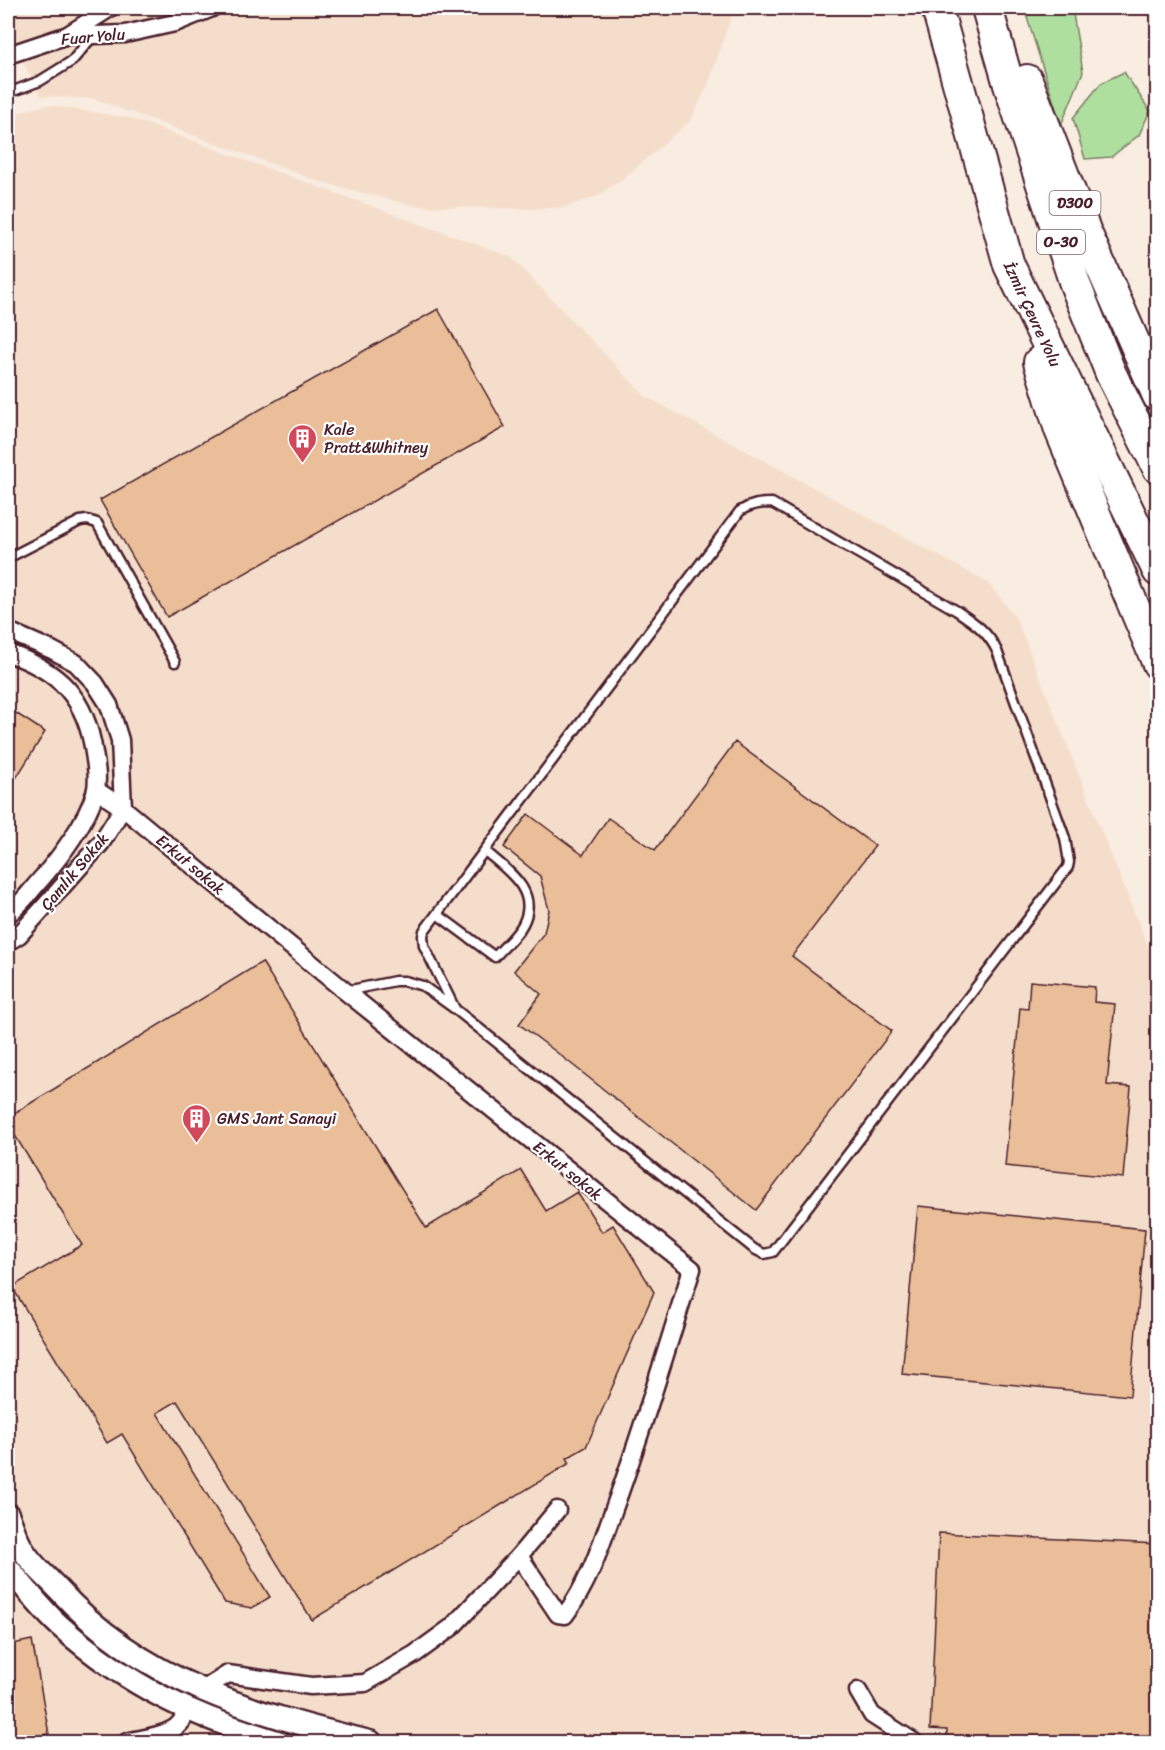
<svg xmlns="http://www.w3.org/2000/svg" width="1165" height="1750" font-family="Sriracha,sans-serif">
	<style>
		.built { fill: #f4decb }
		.green { fill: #aedf9f; stroke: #7c7f65; stroke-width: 1.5 }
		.building { fill: #eabe99; stroke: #4a1f2b; stroke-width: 1.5 }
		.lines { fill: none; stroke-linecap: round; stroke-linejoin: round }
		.service-casing { stroke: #4a1f2b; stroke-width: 13 }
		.minor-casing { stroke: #4a1f2b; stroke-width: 21 }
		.tertiary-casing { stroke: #4a1f2b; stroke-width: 26 }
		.motorway-casing { stroke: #4a1f2b; stroke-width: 34 }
		.service { stroke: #fff; stroke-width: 8 }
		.minor { stroke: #fff; stroke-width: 16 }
		.tertiary { stroke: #fff; stroke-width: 21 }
		.motorway { stroke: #fff; stroke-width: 30 }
		.labels { text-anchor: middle; stroke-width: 4.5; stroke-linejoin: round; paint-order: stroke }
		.shield { fill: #fff; stroke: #80626b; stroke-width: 1.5 }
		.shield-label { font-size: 15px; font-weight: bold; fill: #4a1f2b }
		.street-label { font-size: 16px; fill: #4a1f2b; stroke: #fff }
		.poi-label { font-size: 16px; fill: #4a1f2b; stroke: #fff; text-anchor: start }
	</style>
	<rect width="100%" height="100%" fill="#f9ece0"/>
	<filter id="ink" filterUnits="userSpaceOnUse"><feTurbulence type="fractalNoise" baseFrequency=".0167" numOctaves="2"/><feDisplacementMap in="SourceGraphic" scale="12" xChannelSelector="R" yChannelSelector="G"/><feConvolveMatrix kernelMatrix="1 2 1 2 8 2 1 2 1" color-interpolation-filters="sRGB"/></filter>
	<g filter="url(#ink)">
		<g class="built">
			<polygon points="8,8 734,8 708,85 690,121 630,173 598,196 566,207 533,209 416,206 320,182 95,99 41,96 10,38 8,39"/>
			<polygon points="47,105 130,118 511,257 645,396 987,582 1016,618 1157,969 1157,1742 8,1742 8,115"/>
		</g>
		<g class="green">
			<polygon points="1024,8 1072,8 1083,72 1061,125"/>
			<polygon points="1124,72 1150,111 1139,135 1111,157 1085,159 1073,118 1101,83"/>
		</g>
		<g class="building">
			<polygon points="438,309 505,427 167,617 100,500"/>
			<polygon points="8,708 45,732 8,791"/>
			<polygon points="735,742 875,846 792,956 892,1031 756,1210 555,1051 519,1024 541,994 514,971 544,933 549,910 540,876 504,847 528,814 583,855 608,818 655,850"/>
			<polygon points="262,962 426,1228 521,1170 546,1211 577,1192 602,1232 613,1225 654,1292 586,1447 567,1458 570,1463 312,1620 177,1401 157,1413 270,1597 252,1608 225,1603 122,1434 107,1443 12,1287 82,1245 8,1124 8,1117"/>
			<polygon points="1030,981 1095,987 1094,1002 1115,1004 1107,1085 1131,1087 1123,1178 1005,1166 1020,1008 1028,1009"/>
			<polygon points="918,1206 1145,1229 1130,1396 902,1374"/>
			<polygon points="939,1533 1158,1544 1158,1743 946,1743 947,1730 930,1729"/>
			<polygon points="32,1640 49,1734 8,1741 8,1645"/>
		</g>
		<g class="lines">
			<defs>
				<g id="service">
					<polyline points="8,93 40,81 72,61 93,36"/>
					<polyline points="8,558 80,521 87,520 97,523 175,662"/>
					<path d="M437 914 495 957C503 947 517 936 523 924 540 891 507 870 485 851"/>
					<path d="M346 991 395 981H405L423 986 455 1009 754 1249 764 1254 773 1252 1068 867 1069 862 1065 838 997 651C988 632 975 623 957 611L772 503C760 503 751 504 740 511L424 931 423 936 424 946 455 1009"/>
				</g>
				<g id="minor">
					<polyline points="66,36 110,8"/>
					<polyline points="8,55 65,36 125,34 175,23 212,8"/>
					<polyline points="8,631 52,650 76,663 95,683 109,705 120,740 123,808 101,843 19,935 8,942"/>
					<path d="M8 653C59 671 86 697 94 753 96 765 99 781 95 793 87 821 61 856 42 878 31 890 21 905 8 914"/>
					<path d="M96 790 123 808 345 991 692 1269C667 1347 644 1426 616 1503 602 1542 590 1582 565 1615L558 1614 519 1556"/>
					<polyline points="201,1691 228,1674 311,1686 365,1683 415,1654 452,1627 519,1556 557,1510"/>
					<polyline points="858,1691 872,1715 914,1742"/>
					<path d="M127 1742C146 1737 186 1735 185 1709"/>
				</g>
				<g id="tertiary">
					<path d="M8 1515C12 1525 16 1538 22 1548 30 1563 46 1576 58 1589 142 1682 253 1713 371 1742"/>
					<path d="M8 1568C25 1587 41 1609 60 1626 127 1686 194 1717 279 1742"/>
				</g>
				<g id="motorway">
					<polyline points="937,8 1009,265 1158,571"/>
					<polyline points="987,8 1009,85 1075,284 1111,374 1158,468"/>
					<polyline points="1027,80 1085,230 1158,396"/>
					<polyline points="1039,362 1060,430 1158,664"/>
				</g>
			</defs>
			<use href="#service" class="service-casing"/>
			<use href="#minor" class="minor-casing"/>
			<use href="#tertiary" class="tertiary-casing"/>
			<use href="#motorway" class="motorway-casing"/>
			<use href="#service" class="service"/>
			<use href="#minor" class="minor"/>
			<use href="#tertiary" class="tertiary"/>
			<use href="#motorway" class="motorway"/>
		</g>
	</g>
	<defs>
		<symbol id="building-pin" viewBox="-11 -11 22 30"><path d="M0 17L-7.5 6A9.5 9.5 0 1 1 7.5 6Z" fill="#d1495b" stroke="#fff"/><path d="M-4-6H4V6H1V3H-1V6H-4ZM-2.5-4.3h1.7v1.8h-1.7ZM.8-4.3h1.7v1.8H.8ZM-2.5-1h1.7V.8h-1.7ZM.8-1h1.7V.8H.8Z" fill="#fff"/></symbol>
	</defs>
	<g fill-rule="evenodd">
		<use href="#building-pin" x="286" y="422" width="33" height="45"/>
		<use href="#building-pin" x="180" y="1102" width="33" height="45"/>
	</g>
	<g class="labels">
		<g class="shield">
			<rect x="1049.5" y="191" width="51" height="24" rx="4.5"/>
			<rect x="1037" y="230" width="48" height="24" rx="4.5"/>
		</g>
		<g class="shield-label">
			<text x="1075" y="208">D300</text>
			<text x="1061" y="247">O-30</text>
		</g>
		<g class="street-label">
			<text transform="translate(93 36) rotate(-5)" y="6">Fuar Yolu</text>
			<text transform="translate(1033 314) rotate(65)" y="6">İzmir Çevre Yolu</text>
			<text transform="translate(191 864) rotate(40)" y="6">Erkut sokak</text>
			<text transform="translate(74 871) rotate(-50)" y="6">Çamlık Sokak</text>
			<text transform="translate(568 1170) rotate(39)" y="6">Erkut sokak</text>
		</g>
		<g class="poi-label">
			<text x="324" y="435">Kale<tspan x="324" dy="18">Pratt&amp;Whitney</tspan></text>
			<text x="217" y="1124">GMS Jant Sanayi</text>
		</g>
	</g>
	<rect width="1165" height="1750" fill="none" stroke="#fff" stroke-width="30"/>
	<rect x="15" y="15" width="1135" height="1720" fill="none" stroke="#4a1f2b" stroke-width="2" filter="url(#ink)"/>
</svg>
